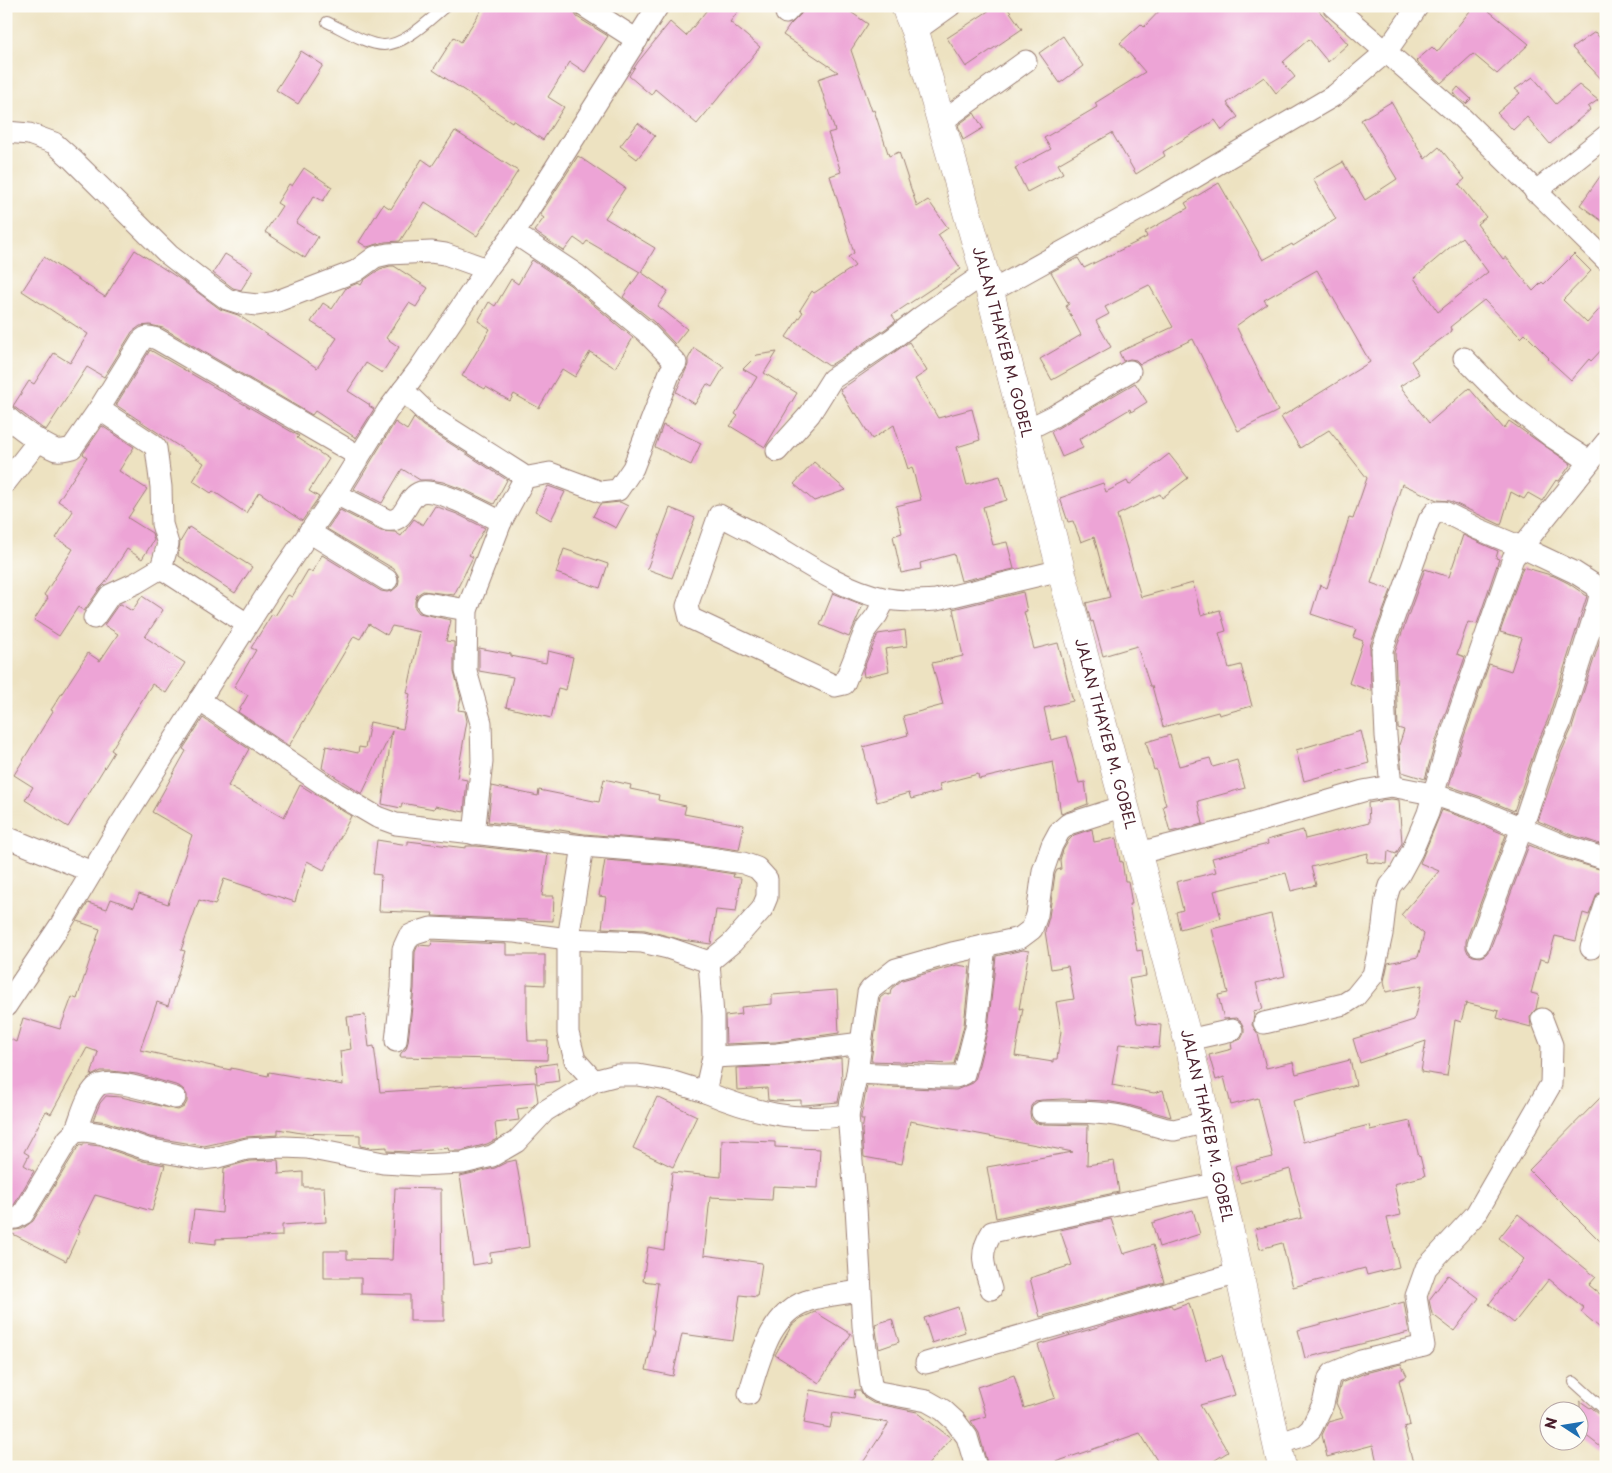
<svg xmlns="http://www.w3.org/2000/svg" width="1612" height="1473" font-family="'Playpen Sans',sans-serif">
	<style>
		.building { fill: #eda4d6; fill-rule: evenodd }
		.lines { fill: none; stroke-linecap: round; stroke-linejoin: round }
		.service-casing { stroke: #9c8076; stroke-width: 12 }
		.minor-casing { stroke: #9c8076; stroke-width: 23 }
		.primary-casing { stroke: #9c8076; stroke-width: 29 }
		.service { stroke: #fff; stroke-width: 10 }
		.minor { stroke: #fff; stroke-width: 21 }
		.primary { stroke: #fff; stroke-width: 28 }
		.labels { text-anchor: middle; stroke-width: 4; stroke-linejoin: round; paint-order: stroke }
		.street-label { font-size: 15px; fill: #4a1f2b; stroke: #fdfcf7 }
	</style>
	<rect width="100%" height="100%" fill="#fdfcf7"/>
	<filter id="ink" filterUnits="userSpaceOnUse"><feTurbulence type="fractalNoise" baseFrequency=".02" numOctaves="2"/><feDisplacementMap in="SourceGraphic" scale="10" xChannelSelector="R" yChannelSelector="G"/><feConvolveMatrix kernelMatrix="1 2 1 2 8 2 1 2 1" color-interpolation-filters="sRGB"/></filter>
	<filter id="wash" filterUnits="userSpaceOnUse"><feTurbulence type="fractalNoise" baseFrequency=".0096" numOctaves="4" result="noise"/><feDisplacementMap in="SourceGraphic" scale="20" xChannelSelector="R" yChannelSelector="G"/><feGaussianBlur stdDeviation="1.12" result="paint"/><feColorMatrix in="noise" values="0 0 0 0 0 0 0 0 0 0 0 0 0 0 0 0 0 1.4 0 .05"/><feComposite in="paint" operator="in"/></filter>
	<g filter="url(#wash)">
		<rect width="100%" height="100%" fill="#ede2c1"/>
		<g id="blocks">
			<g class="building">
				<polygon points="484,6 570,6 577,17 608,36 585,72 570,62 548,97 564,107 543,140 513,120 512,122 433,70 454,37 461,42"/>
				<polygon points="710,6 742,6 730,22 760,47 697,124 655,89 651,95 629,76 638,62 670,22 686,36"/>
				<polygon points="804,6 842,6 868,24 851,50 872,111 874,110 889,156 899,152 917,207 928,200 948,228 938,235 961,269 892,315 896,321 884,330 829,366 786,337 803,312 800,310 812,291 814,293 855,266 848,257 854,253 830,176 841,172 828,133 835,131 818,79 838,72 783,35 790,25 801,14"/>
				<polygon points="996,6 1006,6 1022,29 966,67 947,38"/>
				<polygon points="1164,6 1315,6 1348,44 1328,62 1309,39 1283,62 1295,77 1276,93 1264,77 1227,103 1238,117 1222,130 1215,120 1163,152 1165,156 1136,174 1112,133 1058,164 1063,173 1027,192 1015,168 1051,149 1044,138 1097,107 1095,103 1145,72 1120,43 1141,24 1144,27"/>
				<polygon points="1474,6 1483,6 1529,44 1497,74 1473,54 1441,83 1416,61 1432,47 1437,52"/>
				<polygon points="1595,32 1606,46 1606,84 1572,48"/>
				<polygon points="1063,36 1083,66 1060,83 1039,53"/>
				<polygon points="301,51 323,65 298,104 276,90"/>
				<polygon points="1533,77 1556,104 1579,85 1598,100 1588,107 1590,110 1550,144 1527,117 1513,130 1497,113 1520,93 1515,89"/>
				<polygon points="1458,87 1471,99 1466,104 1453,93"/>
				<path d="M1391 102 1425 159 1439 147 1465 179 1459 184 1486 217 1477 224 1503 259 1506 257 1533 291 1542 282 1544 284 1574 254 1591 271 1563 300 1587 323 1606 302V345L1591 361 1589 359 1571 380 1548 359 1549 358 1525 334 1521 338 1484 300 1450 327 1452 331 1411 361 1419 374 1400 386 1429 423 1469 388 1504 429 1509 421 1571 464 1559 481 1556 480 1542 501 1528 493 1524 499 1511 492 1501 525 1450 501 1437 500 1402 484 1371 583 1391 590 1370 646 1371 691 1349 683 1363 641 1353 637 1356 629 1311 614 1320 585 1327 588 1349 518 1353 519 1367 478 1329 430 1300 448 1281 417 1370 362 1317 270 1264 300 1267 304 1236 326 1278 411 1238 431 1193 339 1140 364 1136 360 1130 359 1123 361 1119 352 1173 327 1149 285 1105 307 1109 314 1096 321 1111 347 1052 380 1040 359 1081 335 1066 306 1069 304 1051 272 1078 258 1084 268 1147 237 1145 232 1188 208 1185 203 1219 183 1263 260 1292 244 1293 246 1336 219 1313 179 1343 162 1365 200 1397 179 1361 120ZM1462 237 1488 272 1438 312 1414 278Z"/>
				<polygon points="974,113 983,128 963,140 958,125"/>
				<polygon points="638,123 655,136 637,159 620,146"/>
				<polygon points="455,131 518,171 477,236 425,202 400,241 385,242 367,247 359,242 383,204 391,209 422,159 432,166"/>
				<polygon points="578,156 625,188 605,218 655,248 641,272 668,291 658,306 687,329 675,344 654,322 623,297 640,272 587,241 584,245 574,238 564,251 534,231 544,218 540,215"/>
				<polygon points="304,168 332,187 323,201 314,196 296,223 318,237 305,258 265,232 282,206 277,203 289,184 292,186"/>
				<polygon points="1606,168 1606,224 1580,205"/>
				<polygon points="135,250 180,279 220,309 238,315 317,368 337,338 311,322 323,303 332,309 346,288 358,283 361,285 364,280 380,269 390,266 394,266 428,288 416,307 409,303 386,338 399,347 382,373 366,363 348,391 370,405 369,406 374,409 356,438 315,411 312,415 163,328 150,325 140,326 132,332 104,377 87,367 46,430 42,428 13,406 29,381 34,384 54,353 70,363 88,334 22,291 44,257 105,297"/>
				<polygon points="225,254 253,271 241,290 233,288 213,273"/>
				<polygon points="532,260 570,285 633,338 615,368 590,352 575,377 562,369 539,408 514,394 510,401 486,387 485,389 462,376 490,329 478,321 489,302 495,306 511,279 518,284"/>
				<polygon points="909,342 927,371 915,379 938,418 972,409 980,440 957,447 967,485 1000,476 1007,500 983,507 993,545 1007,542 1014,569 961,581 954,554 920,563 921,569 901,573 893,536 902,533 896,506 921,500 912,467 908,469 894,425 872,439 856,413 854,414 840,390"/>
				<polygon points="694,348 724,367 712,387 707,384 695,404 676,392 688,365 688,359"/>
				<polygon points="150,350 299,436 297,438 329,459 309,491 319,497 302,521 259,492 246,513 213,491 211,493 193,481 204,463 116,405"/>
				<polygon points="777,352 764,373 797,393 765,447 730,426 738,416 735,414 757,377 743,369 757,355"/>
				<polygon points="1135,383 1147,402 1131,412 1130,409 1079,439 1083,448 1062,457 1051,432"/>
				<polygon points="414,418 423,426 507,480 494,504 467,491 443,482 431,480 420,480 402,469 382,503 354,489 395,422 407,430"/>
				<polygon points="663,425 701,443 691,465 655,447"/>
				<polygon points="102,426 134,447 119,471 147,489 128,518 152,533 154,540 142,559 127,549 105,583 100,588 84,611 78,607 59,636 34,620 48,598 44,595 73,549 56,538 73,511 58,501 87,457 83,454"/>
				<polygon points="1169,454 1188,478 1162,498 1160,494 1117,515 1141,597 1193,583 1201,615 1220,610 1226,631 1219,633 1229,668 1241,665 1252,706 1219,715 1218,712 1163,727 1152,686 1150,686 1137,646 1103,656 1093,621 1091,622 1086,603 1110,597 1094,537 1081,542 1073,521 1068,522 1060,498 1103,483 1106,492 1127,481 1129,485"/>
				<polygon points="814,462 846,490 814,501 794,484"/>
				<polygon points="548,486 565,492 551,520 535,511"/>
				<polygon points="620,502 628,506 616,528 593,516 600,504"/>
				<polygon points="435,506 457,514 485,528 469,555 473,557 454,595 423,591 417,595 415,601 415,608 419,613 451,620 446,641 454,642 454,671 461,698 458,710 465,711 467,721 457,778 467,780 464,812 435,806 434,809 402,803 401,808 382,804 392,731 362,794 322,768 326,746 358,753 359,747 365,748 370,722 403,729 410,694 407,693 420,632 392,626 387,635 369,624 360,639 354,636 289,746 238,712 248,695 234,687 256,650 251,648 272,614 275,616 288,595 292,597 308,570 312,572 322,555 381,591 387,592 392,591 398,586 399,580 398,575 394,569 327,529 340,510 381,531 395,532 401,536 414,519 423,525"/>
				<polygon points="670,508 695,518 672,578 647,569"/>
				<polygon points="189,527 252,567 235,593 178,556 180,542"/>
				<polygon points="1463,535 1498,551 1496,558 1499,559 1477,624 1468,622 1457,654 1465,657 1435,743 1425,779 1402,772 1399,745 1404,730 1398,728 1395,652 1425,569 1449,577"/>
				<polygon points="564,549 608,564 600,588 556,573"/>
				<polygon points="1523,567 1554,576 1568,583 1587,596 1548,719 1537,744 1514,811 1481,797 1449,786 1459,751 1489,664 1511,671 1522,638 1500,632"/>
				<polygon points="1023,592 1027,611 1024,612 1034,649 1058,643 1073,701 1044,708 1051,740 1067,736 1079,783 1085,782 1088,804 1061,814 1053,762 979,779 978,774 939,784 941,791 911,799 909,793 877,802 863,747 908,735 903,716 943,705 932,663 963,656 953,609"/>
				<polygon points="833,593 863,605 849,637 820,625"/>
				<polygon points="142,596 163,610 145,637 185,663 166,693 152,684 111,750 114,752 68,827 25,800 33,787 14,775 53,711 51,710 88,653 100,661 118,634 104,625 118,605 121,604 132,611"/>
				<polygon points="1606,621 1606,846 1566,833 1538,821 1561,753 1572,728"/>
				<polygon points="905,630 907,646 885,649 889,671 864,677 863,670 878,634"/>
				<polygon points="479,648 511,654 511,656 546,663 548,651 573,657 566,690 558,688 551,718 506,707 513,677 479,671"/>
				<polygon points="203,718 249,749 228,786 284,817 300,785 351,816 324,870 307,861 295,902 224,879 215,905 199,900 181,950 185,951 168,1006 157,1002 140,1050 207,1065 231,1070 231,1068 268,1076 269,1072 343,1085 340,1051 351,1049 347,1017 365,1015 369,1047 374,1046 380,1092 535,1082 538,1101 532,1107 517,1109 519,1120 495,1123 497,1139 487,1144 461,1151 449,1151 448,1148 411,1152 387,1151 387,1147 371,1148 360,1146 360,1135 301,1133 278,1129 278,1135 246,1137 204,1146 150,1137 107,1122 93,1120 100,1103 106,1096 121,1097 178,1110 184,1107 187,1102 187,1095 184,1090 179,1086 137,1074 111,1071 101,1071 91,1076 98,1052 87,1048 51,1114 46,1111 24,1152 29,1155 24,1165 34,1171 14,1205 6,1206 6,1037 16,1042 23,1018 60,1029 72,997 77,999 100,929 77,921 88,903 107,909 111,899 134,907 139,894 168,904 192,835 152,812 186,751 183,749"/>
				<polygon points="1361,731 1369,763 1304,781 1296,750"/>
				<polygon points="1170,735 1179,766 1210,758 1213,767 1237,760 1245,788 1198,801 1203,824 1170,832 1163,806 1166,805 1156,769 1154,770 1146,742"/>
				<polygon points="604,779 631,785 630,789 659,795 658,800 686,806 684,814 744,825 739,850 684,842 584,834 554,829 553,830 488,822 492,786 538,796 539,790 599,802"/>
				<polygon points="1391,799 1399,800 1402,843 1396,854 1388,851 1387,864 1367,862 1368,853 1311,867 1316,885 1291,891 1286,873 1214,891 1221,918 1180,929 1176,912 1183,910 1176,882 1216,872 1212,858 1268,844 1267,840 1303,830 1305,839 1369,823 1368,803 1380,801 1380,803 1381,800"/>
				<polygon points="1442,810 1473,821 1506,835 1466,941 1466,948 1468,953 1473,956 1481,957 1486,954 1490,949 1529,845 1558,857 1606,871 1606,891 1597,894 1589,915 1583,913 1576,941 1555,936 1548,961 1540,959 1531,993 1539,995 1536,1009 1530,1017 1531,1027 1497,1018 1499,1011 1466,1003 1461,1022 1455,1020 1447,1076 1421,1072 1426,1041 1360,1063 1353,1039 1414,1020 1422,985 1386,992 1384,981 1388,963 1418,957 1424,934 1401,915 1439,871 1420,863"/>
				<polygon points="1092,829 1094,842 1116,838 1120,862 1122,861 1125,881 1128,881 1132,904 1129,904 1137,951 1142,950 1146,976 1129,979 1137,1023 1161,1025 1159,1048 1119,1044 1112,1085 1154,1093 1163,1090 1171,1117 1128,1105 1106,1101 1063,1099 1042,1100 1035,1101 1031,1106 1030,1113 1031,1119 1036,1123 1042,1124 1088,1125 1087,1165 1114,1161 1119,1192 996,1218 987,1167 1073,1152 910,1121 902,1164 864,1157 862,1131 864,1119 861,1119 861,1116 867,1086 956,1090 973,1083 976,1077 988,1028 996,956 1023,950 1029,951 1019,1009 1023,1008 1015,1056 1053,1062 1053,1059 1057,1059 1061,1031 1056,1002 1074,999 1068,966 1051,969 1045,931 1049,917 1055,874 1057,870 1061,869 1060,860 1063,850 1069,840 1074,835"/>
				<polygon points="377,840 408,845 408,841 466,848 466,846 476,846 548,854 542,896 554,896 553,921 432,916 433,913 379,911 381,875 373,874"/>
				<polygon points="605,860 682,866 734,874 733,877 741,878 736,912 716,910 711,944 682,940 645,930 602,928 606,897 599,896"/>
				<polygon points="1271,914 1285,976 1256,983 1263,1009 1253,1011 1254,1016 1252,1025 1258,1034 1266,1068 1293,1062 1296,1074 1350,1060 1356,1085 1293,1101 1303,1142 1369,1125 1370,1130 1410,1121 1419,1157 1420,1156 1425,1176 1394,1184 1401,1215 1387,1218 1399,1267 1367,1275 1365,1268 1293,1287 1282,1243 1260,1249 1255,1229 1302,1218 1290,1169 1240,1183 1235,1166 1273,1157 1258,1098 1231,1105 1224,1077 1216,1080 1209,1055 1232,1049 1231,1043 1241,1039 1244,1033 1244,1028 1241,1022 1236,1018 1224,1019 1218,995 1228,993 1212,929"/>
				<polygon points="432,941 506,944 506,955 545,955 545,985 527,984 527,1020 528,1041 548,1041 547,1060 400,1057 401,1053 406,1049 408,1042 414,989 415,952 418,945 431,946"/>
				<polygon points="957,965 970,967 964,1025 954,1064 871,1061 880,998 885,994 890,995 891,989 902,980"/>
				<polygon points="837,990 839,1033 776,1042 726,1044 725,1016 742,1014 741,1007 772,1004 772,995"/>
				<polygon points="841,1058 842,1081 838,1102 804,1105 801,1105 801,1100 776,1101 768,1100 767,1088 737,1090 736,1068 779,1066"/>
				<polygon points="557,1063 559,1081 537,1084 536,1066"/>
				<polygon points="1606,1092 1606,1247 1529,1170"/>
				<polygon points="657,1097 697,1116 673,1167 633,1148"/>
				<polygon points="722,1140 775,1142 775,1147 820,1149 818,1188 773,1186 772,1200 710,1197 704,1255 762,1263 757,1297 740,1295 733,1341 682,1334 673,1376 646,1370 654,1330 652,1329 658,1283 643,1281 648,1247 664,1250 672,1172 721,1177"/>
				<polygon points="83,1144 100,1146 143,1161 165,1165 152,1211 95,1195 78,1230 80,1231 66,1261 7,1231 22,1229 33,1221 78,1147 80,1145 83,1146"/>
				<polygon points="278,1160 279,1174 303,1172 303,1187 324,1187 326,1222 282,1225 282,1236 216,1239 216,1244 190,1241 194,1210 222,1213 224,1168 249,1161"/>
				<polygon points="516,1160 526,1217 529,1247 490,1253 491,1262 473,1265 460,1176 495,1168 507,1162"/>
				<polygon points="395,1188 441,1189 442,1302 444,1302 444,1321 410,1321 410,1295 361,1294 361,1278 324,1278 324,1251 347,1251 347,1259 392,1260"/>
				<polygon points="1193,1210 1200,1234 1159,1247 1152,1223"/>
				<polygon points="1518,1214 1596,1277 1589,1285 1606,1299 1606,1333 1581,1312 1584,1308 1549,1279 1514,1323 1489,1304 1524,1259 1499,1238"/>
				<polygon points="1111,1219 1123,1254 1153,1245 1164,1282 1040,1317 1030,1278 1072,1265 1060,1230"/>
				<polygon points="1448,1275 1479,1298 1454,1331 1432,1314 1429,1300"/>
				<polygon points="1404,1302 1409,1332 1305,1358 1298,1330"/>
				<polygon points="1189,1303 1206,1360 1222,1355 1235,1395 1200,1405 1228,1452 1204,1467 1161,1467 1140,1433 1041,1467 988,1467 979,1433 971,1421 986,1416 977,1387 1014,1375 1024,1408 1055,1398 1038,1345 1171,1305 1173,1309"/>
				<polygon points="958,1307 965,1332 932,1343 924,1318"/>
				<polygon points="815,1312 851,1334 819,1383 775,1355 792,1325 801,1318"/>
				<polygon points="892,1319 899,1342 879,1349 875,1324"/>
				<polygon points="1401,1364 1407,1376 1399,1380 1410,1425 1404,1427 1414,1467 1378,1467 1373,1445 1327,1457 1322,1435 1328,1422 1343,1418 1336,1403 1341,1383 1365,1373"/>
				<polygon points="810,1390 854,1398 855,1390 860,1390 865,1398 873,1403 917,1412 951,1438 926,1467 860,1467 889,1423 833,1413 830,1428 804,1423"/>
				<polygon points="1580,1401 1590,1408 1591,1407 1601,1416 1606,1418 1606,1451 1580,1431"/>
			</g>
		</g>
	</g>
	<g filter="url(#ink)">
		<use href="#blocks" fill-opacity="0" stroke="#9c8076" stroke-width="1"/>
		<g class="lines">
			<defs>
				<g id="service">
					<path d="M327 22C342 29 367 45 384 45 405 45 430 19 446 6"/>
					<polyline points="1574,1382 1606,1411"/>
				</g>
				<g id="minor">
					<polyline points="584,6 637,40"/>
					<polyline points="1333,6 1459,115 1606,260"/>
					<polyline points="786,13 792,6"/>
					<polyline points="915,31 950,6"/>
					<polyline points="941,122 1026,61"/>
					<polyline points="6,132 29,134 54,143 73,160 169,255 209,286 227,299 240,303 257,305 275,302 356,271 375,257 388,254 431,252 445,254 487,269"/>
					<polyline points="1535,192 1606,136"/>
					<polyline points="514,233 577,275 646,332 676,363 670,372 633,468 618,490 601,492 550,473 523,478"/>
					<polyline points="990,292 1156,200 1335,95 1386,52 1418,6"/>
					<polyline points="1464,358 1507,402 1552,437 1589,461"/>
					<polyline points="403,390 430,416 521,474 523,478 522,483 501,522"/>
					<path d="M6 416C18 427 41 444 56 450 62 451 67 449 72 448L99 409 141 341C146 335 151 337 157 339L359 456"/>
					<polyline points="1026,430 1054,416 1130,371"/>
					<polyline points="777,451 810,414 832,379 891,340 921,317 984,274"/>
					<polyline points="6,482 39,440"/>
					<path d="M336 494 387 520C407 523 405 497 421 492 438 488 486 514 501 522L467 610 466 671 481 723 482 762 474 834"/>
					<polyline points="309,532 387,580"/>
					<polyline points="161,568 247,624"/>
					<path d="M885 599 877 615 866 629 844 684 835 686 690 618 687 606 719 515C736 524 753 532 770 542 805 563 842 589 883 598 900 602 918 601 936 600L1061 570"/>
					<polyline points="427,603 467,610"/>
					<polyline points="94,618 110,595 136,583 161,568 168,544 162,524 161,487 156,448 152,444 99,409"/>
					<polyline points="199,700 336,793 377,817 396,824 583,846 683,854 743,863 757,868 767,879 767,897 762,909 732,943 709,962 668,948 642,942 568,939 515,932 431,928 415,933 409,936 403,949 402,988 396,1041"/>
					<polyline points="1391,786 1386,736 1382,650 1429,520 1435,512 1444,512 1478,529 1521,547 1574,572 1596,586 1600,595 1598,604 1560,724 1549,748 1522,828 1478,945"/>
					<polyline points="6,837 92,872"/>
					<polyline points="583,846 568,939 568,1033 575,1060 594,1081"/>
					<polyline points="1139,853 1237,828 1363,791 1391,786 1432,794 1477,809 1562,845 1606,859"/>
					<polyline points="1591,948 1606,903"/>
					<polyline points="6,1006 61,924 120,825 269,591 336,494 388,410 419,369 487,269 514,233 658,6"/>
					<polyline points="1264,1023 1344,1004 1355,997 1373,975 1382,934 1386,899 1390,886 1399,875 1412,851 1428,813 1447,747 1513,558 1606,442"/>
					<polyline points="1188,1040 1232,1030"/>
					<polyline points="713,1057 777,1054 861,1043"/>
					<polyline points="857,1073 941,1077 956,1077 964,1074 976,1027 985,945"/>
					<path d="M705 1092C753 1112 796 1123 848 1115"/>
					<path d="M1042 1112C1070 1112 1098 1111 1125 1117 1139 1121 1153 1125 1167 1129L1174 1130 1207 1122"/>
					<path d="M75 1132C81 1118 85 1098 96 1087 109 1075 159 1094 175 1098"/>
					<polyline points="6,1219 16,1218 23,1214 68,1139 75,1132 84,1131 103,1134 147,1149 202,1159 218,1157 247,1149 284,1147 307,1148 383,1163 418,1165 463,1163 492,1156 516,1142 545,1111 594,1081 617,1075 638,1075 667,1080 705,1092 713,1057 713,1016 709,962"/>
					<path d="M991 1289C984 1266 978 1254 992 1232L1219 1183"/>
					<polyline points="926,1363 1239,1273"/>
					<path d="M749 1394C760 1360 769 1314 807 1301 823 1295 843 1294 860 1291"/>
					<polyline points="1278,1444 1304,1435 1311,1429 1323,1404 1329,1378 1333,1373 1361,1361 1424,1346 1416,1296 1426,1268 1476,1214 1551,1084 1552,1045 1542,1019"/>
					<polyline points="976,1467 967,1437 955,1421 943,1410 927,1401 879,1392 872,1388 871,1385 863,1326 856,1207 848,1115 857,1073 868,993 871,989 896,969 952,953 1020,938 1032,929 1037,915 1043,871 1052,845 1059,832 1068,824 1125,806"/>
				</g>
				<g id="primary">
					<path id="s1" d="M905 6 915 31 990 292 1061 570 1188 1040 1207 1122 1219 1183 1282 1467"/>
				</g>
			</defs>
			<use href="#service" class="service-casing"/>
			<use href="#minor" class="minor-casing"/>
			<use href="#primary" class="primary-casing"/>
			<use href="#service" class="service"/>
			<use href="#minor" class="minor"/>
			<use href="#primary" class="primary"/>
		</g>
	</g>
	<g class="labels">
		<g class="street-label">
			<text dy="5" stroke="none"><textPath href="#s1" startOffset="350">JALAN THAYEB M. GOBEL</textPath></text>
			<text dy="5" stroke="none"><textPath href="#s1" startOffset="755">JALAN THAYEB M. GOBEL</textPath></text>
			<text dy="5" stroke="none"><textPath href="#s1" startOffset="1160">JALAN THAYEB M. GOBEL</textPath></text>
		</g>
	</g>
	<rect width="1612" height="1473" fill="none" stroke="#fdfcf7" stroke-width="25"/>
	<g transform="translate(1564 1426) rotate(282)"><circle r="24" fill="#fdfcf7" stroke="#b5a4a5"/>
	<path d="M0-4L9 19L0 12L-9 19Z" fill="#1f6fb2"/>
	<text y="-8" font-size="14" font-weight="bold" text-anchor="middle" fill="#4a1f2b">N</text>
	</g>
</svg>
